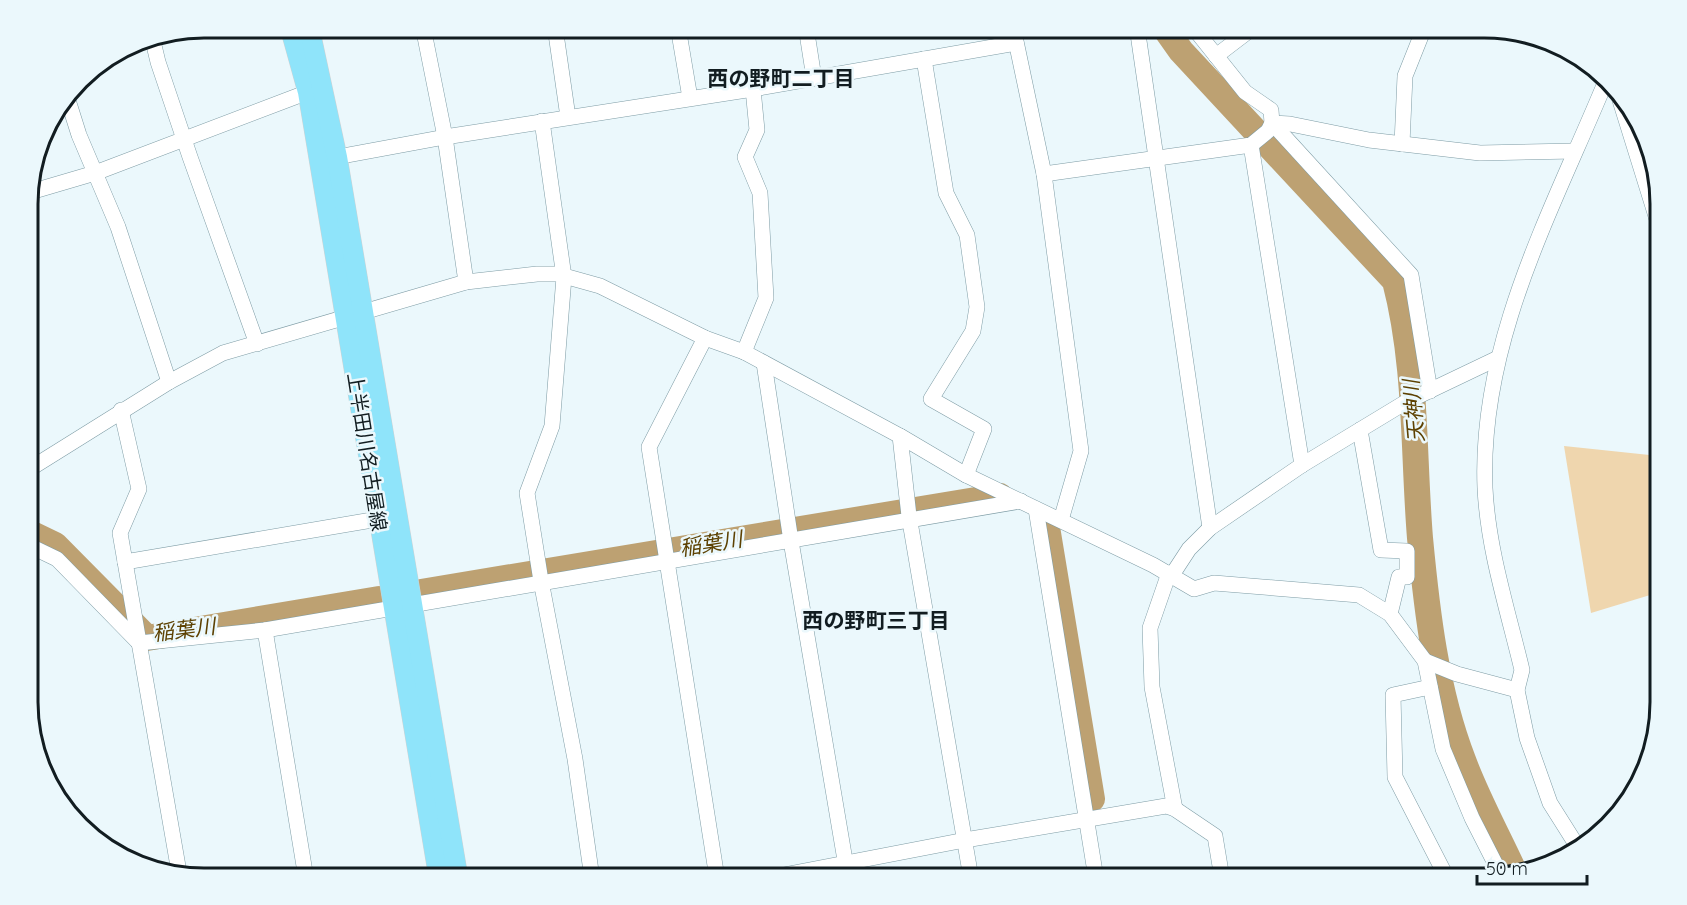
<svg xmlns="http://www.w3.org/2000/svg" width="1687" height="905" font-family="Quicksand,'Noto Sans JP',sans-serif">
	<style>
		.green { fill: #efd6ae }
		.lines { fill: none; stroke-linecap: round; stroke-linejoin: round }
		.river { stroke: #bda172; stroke-width: 26 }
		.minor-casing { stroke: #7e9ca5; stroke-width: 16 }
		.major-casing { stroke: #d0d2d3; stroke-width: 21 }
		.minor { stroke: #fff; stroke-width: 15 }
		.major { stroke: #8fe4fa; stroke-width: 20 }
		.labels { text-anchor: middle; stroke-width: 5; stroke-linejoin: round; paint-order: stroke }
		.street-label { font-size: 20px; fill: #121d21; stroke: #ebf8fc }
		.neighbourhood-label { font-size: 21px; font-weight: bold; fill: #121d21; stroke: #ebf8fc }
		.water-label { font-size: 21px; font-style: italic; fill: #5d4102; stroke: #ebf8fc }
		.rim { fill: none; stroke: #121d21; stroke-width: 3 }
	</style>
	<rect width="100%" height="100%" fill="#ebf8fc"/>
	<polygon class="green" points="1564,446 1659,456 1660,592 1591,613"/>
	<g class="lines">
		<g class="river">
			<path d="M1164 27 1181 51 1395 281C1417 365 1413 452 1420 538 1427 612 1436 690 1463 760 1477 798 1497 834 1514 871"/>
			<polyline points="1046,521 1092,799"/>
			<polyline points="28,532 55,545 147,638 379,599"/>
			<polyline points="421,592 1000,496"/>
		</g>
		<defs>
			<g id="minor">
				<polyline points="423,27 445,137 466,282"/>
				<polyline points="555,27 568,117"/>
				<polyline points="678,27 690,98"/>
				<polyline points="806,27 814,78"/>
				<polyline points="1013,27 1044,174 1081,451 1061,520"/>
				<polyline points="1134,27 1138,34 1210,528"/>
				<polyline points="1193,27 1245,92 1271,110 1272,123 1411,275 1430,391"/>
				<polyline points="152,37 158,62 190,157 257,344"/>
				<polyline points="1216,56 1254,27"/>
				<polyline points="924,59 946,193 967,235 977,307 973,331 931,399 984,429 966,475"/>
				<polyline points="1618,94 1659,226"/>
				<polyline points="67,97 79,135 118,227 169,382"/>
				<polyline points="542,121 564,277 552,426 527,493 541,581 575,759 592,878"/>
				<polyline points="1402,144 1405,76 1421,36 1422,27"/>
				<polyline points="1251,145 1302,465"/>
				<polyline points="337,157 445,137 753,89 1016,43"/>
				<polyline points="1044,174 1251,145 1268,131 1272,123 1290,124 1369,140 1480,153 1575,151"/>
				<polyline points="27,193 95,173 308,92"/>
				<polyline points="705,338 649,447 717,878"/>
				<polyline points="744,352 766,298 760,193 745,157 757,130 753,89"/>
				<polyline points="764,363 791,541 848,878"/>
				<polyline points="121,410 139,489 120,533 179,872"/>
				<polyline points="1360,430 1381,550 1407,551 1407,577 1399,577 1390,614"/>
				<polyline points="900,436 909,516 971,878"/>
				<polyline points="28,470 169,382 223,353 466,282 537,274 557,274 600,286 705,338 744,352 900,436 966,475 1153,565 1194,589 1214,583 1359,595 1390,614 1425,661 1443,749 1472,818 1501,875"/>
				<polyline points="1036,509 1096,878"/>
				<polyline points="28,545 57,559 139,643"/>
				<polyline points="125,562 378,519"/>
				<polyline points="1169,573 1150,628 1152,687 1175,809"/>
				<polyline points="1172,575 1189,549 1210,528 1302,465 1406,402 1496,359"/>
				<polyline points="265,630 306,878"/>
				<polyline points="139,643 265,630 1021,501"/>
				<polyline points="1425,661 1457,674 1517,690"/>
				<polyline points="1430,687 1393,695 1395,777 1447,878"/>
				<path d="M1579 849 1550 803 1527 738 1517 690 1522 670C1508 611 1488 550 1485 488 1479 343 1551 213 1605 83"/>
				<polyline points="768,878 965,840 1166,806 1175,809 1215,836 1222,878"/>
			</g>
			<g id="major">
				<polyline points="290,27 308,92 439,878"/>
				<polyline points="309,27 337,157 458,878"/>
			</g>
		</defs>
		<use href="#minor" class="minor-casing"/>
		<use href="#major" class="major-casing"/>
		<use href="#minor" class="minor"/>
		<use href="#major" class="major"/>
	</g>
	<g class="labels">
		<g class="street-label">
			<text transform="translate(367 452) rotate(81)" y="7">上半田川名古屋線</text>
		</g>
		<g class="neighbourhood-label">
			<text x="781" y="86">西の野町二丁目</text>
			<text x="876" y="628">西の野町三丁目</text>
		</g>
		<g class="water-label">
			<text transform="translate(1414 411) rotate(-95)" y="7">天神川</text>
			<text transform="translate(711 544) rotate(-9)" y="7">稲葉川</text>
			<text transform="translate(184 630) rotate(-7)" y="7">稲葉川</text>
		</g>
	</g>
	<path d="M0 0H1687V905H0ZM204 38H1484A166 166 0 0 1 1650 204V702A166 166 0 0 1 1484 868H204A166 166 0 0 1 38 702V204A166 166 0 0 1 204 38Z" fill="#ebf8fc" fill-rule="evenodd"/>
	<path class="rim" d="M204 38H1484A166 166 0 0 1 1650 204V702A166 166 0 0 1 1484 868H204A166 166 0 0 1 38 702V204A166 166 0 0 1 204 38Z"/>
	<path d="M1477 875v9h110v-9" fill="none" stroke="#121d21" stroke-width="3"/>
	<text x="1486" y="875" font-size="18" fill="#121d21" stroke="#ebf8fc" stroke-width="4.5" paint-order="stroke">50 m</text>
</svg>
